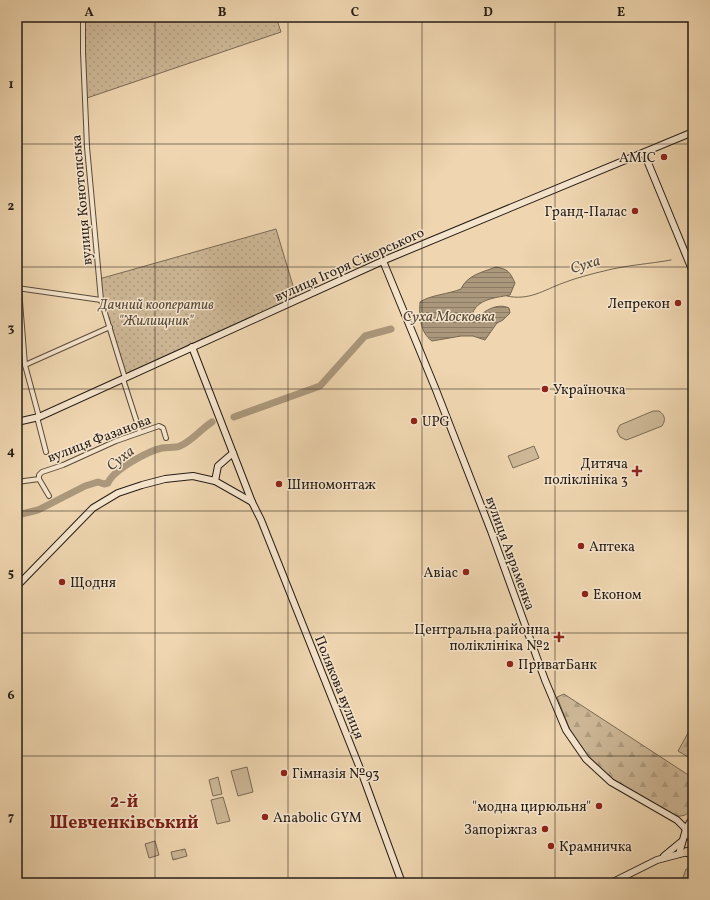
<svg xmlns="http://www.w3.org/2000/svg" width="710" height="900" font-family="Vollkorn,serif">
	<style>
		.grass { fill: #cdb796; stroke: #7a6a56 }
		.forest { fill: url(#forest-firs); stroke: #7a6a56 }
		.park { fill: url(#park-crowns); stroke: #7a6a56 }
		.garden { fill: url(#garden-dots); stroke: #7a6a56 }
		.water { fill: url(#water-rules); stroke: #766652 }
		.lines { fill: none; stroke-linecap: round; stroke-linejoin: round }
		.stream { stroke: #766652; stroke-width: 1 }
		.river { stroke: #ab977b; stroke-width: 7 }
		.street-casing { stroke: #584b3c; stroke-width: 6 }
		.secondary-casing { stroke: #261d15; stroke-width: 8 }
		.highway-casing { stroke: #261d15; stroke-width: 10 }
		.street { stroke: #f5e4cc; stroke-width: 4 }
		.secondary { stroke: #f5e4cc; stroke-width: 6 }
		.highway { stroke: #efd6b0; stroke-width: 8 }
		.grid { fill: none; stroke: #261d15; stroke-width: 1; stroke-opacity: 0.55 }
		.poi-dot { fill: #8f2418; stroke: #f5e4cc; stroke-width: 1.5 }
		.labels { text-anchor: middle; stroke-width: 3; stroke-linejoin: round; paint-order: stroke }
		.poi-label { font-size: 14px; fill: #261d15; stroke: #f5e4cc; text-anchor: start }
		.street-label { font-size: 14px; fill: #261d15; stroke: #f5e4cc }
		.park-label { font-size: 14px; font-style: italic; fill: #584b3c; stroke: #f5e4cc }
		.water-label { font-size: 15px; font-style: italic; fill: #554839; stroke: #f5e4cc }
		.district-label { font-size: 18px; font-weight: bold; fill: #7a1f14; stroke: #f5e4cc }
		.neatline { fill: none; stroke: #261d15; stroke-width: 1.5 }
		.grid-label { font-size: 13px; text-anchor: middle; font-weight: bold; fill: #261d15 }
	</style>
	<defs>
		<pattern id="forest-firs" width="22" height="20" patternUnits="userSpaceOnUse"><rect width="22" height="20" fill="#cdb796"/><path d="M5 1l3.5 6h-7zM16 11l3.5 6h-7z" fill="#b09d80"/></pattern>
		<pattern id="park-crowns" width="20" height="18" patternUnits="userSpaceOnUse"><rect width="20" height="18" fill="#cdb796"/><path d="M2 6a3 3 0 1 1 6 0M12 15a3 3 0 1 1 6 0" fill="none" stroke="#b09d80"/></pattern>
		<pattern id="garden-dots" width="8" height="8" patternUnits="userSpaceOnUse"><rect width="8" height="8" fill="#cdb796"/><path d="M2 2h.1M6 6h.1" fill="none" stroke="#b09d80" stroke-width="1.8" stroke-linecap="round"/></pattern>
		<pattern id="water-rules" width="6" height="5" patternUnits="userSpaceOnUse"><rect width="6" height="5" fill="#ab977b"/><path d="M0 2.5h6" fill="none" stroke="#8b7b64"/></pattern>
	</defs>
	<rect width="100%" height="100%" fill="#efd6b0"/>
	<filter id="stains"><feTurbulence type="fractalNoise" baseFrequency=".005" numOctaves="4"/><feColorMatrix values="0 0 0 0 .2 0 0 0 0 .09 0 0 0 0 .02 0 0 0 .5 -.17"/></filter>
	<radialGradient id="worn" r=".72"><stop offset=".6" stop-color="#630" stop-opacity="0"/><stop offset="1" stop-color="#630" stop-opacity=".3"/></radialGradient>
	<g class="grass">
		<path d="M653 411H659C665 415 666 420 662 426L629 439 626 440 620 437 617 431 620 425Z"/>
		<polygon points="534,446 539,458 513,468 508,456"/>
		<polygon points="247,767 253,792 238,796 231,771"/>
		<polygon points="218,777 222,794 213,796 209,780"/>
		<polygon points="223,797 230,821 217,824 211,800"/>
		<polygon points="155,841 159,855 149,858 145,844"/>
	</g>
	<g class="forest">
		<path d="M564 694 693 778C693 794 698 818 676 816L612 779 585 753 570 730 557 697Z"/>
		<polygon points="693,724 693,760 678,751"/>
		<polygon points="686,869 693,870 693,883 681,883"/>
	</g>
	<polygon class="park" points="185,849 187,856 173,860 171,852"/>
	<g class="garden">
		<polygon points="83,17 276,17 281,32 84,99"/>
		<polygon points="276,229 297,299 123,379 101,300 99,279"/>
	</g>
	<path class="water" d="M496 267C508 269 510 272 515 283L510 295C494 298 473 299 471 320L474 322C481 312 497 302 509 308L510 313 503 320 497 323 485 340 473 336H461L432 341C420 333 419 315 420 302 430 295 449 294 461 289 467 275 483 272 496 267Z"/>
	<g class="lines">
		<path class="stream" d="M507 296C529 301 544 290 563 283 576 278 591 274 604 271 627 265 649 264 671 260"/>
		<g class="river">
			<polyline points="234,417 320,386 365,336 391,329"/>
			<path d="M17 515 38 510 85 486 98 482 104 484 108 483C113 470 148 451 162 448 167 447 175 448 180 446 192 441 201 429 212 422"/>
		</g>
		<defs>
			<g id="street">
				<polyline points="83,17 83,52 87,147 101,300 125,378"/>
				<polyline points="17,288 101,300"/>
				<polyline points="19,289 25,365 39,417"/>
				<polyline points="25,365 110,327"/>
				<polyline points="123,379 140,432"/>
				<polyline points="37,417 46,452"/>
				<polyline points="17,459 17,461"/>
				<polyline points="17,482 39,479"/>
				<polyline points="49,496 39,479 39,475 42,472 63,465 116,441 159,426 163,428 166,438"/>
			</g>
			<g id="secondary">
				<polyline points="644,153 693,272"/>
				<polyline points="383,261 436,390 491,531 545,680 566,730 586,759 611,782 677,820 686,829 689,836 693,841"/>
				<polyline points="192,347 252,502 261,520 361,771 402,883"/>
				<polyline points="17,422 39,417 387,259 693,132"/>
				<polyline points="215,481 252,502"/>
				<polyline points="17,586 93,508 118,493 142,485 165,479 193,476 215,481 218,466 233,453"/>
				<polyline points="679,854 686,829 693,817"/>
				<polyline points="664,856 681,842"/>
				<polyline points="611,883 657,860 691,851"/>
			</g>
			<polyline id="highway" points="687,852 693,853"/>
		</defs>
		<use href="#street" class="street-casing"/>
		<use href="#secondary" class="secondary-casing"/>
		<use href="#highway" class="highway-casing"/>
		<use href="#street" class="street"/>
		<use href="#secondary" class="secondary"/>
		<use href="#highway" class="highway"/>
	</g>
	<path class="grid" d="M155 17V883M288 17V883M422 17V883M555 17V883M17 144H693M17 267H693M17 389H693M17 511H693M17 633H693M17 756H693"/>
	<g class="poi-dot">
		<circle cx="664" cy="157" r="4"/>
		<circle cx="635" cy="211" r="4"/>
		<circle cx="678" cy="303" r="4"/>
		<circle cx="545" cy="389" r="4"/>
		<circle cx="414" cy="421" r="4"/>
		<path d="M635 465h4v4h4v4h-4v4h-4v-4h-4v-4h4z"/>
		<circle cx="279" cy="484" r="4"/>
		<circle cx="581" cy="546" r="4"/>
		<circle cx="466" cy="572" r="4"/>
		<circle cx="62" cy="582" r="4"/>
		<circle cx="585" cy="594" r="4"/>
		<path d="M557 631h4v4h4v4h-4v4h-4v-4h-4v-4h4z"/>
		<circle cx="510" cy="664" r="4"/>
		<circle cx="284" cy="773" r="4"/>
		<circle cx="599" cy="806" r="4"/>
		<circle cx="265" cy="817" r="4"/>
		<circle cx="545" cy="829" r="4"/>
		<circle cx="551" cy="846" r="4"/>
	</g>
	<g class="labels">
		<g class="poi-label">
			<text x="656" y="162" text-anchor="end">AMIC</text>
			<text x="627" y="216" text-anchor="end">Гранд-Палас</text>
			<text x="670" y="308" text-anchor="end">Лепрекон</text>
			<text x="553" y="394">Україночка</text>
			<text x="422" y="426">UPG</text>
			<text x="628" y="468" text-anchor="end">Дитяча<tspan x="628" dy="16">поліклініка 3</tspan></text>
			<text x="287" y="489">Шиномонтаж</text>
			<text x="589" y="551">Аптека</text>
			<text x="458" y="577" text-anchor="end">Авіас</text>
			<text x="70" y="587">Щодня</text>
			<text x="593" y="599">Економ</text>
			<text x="550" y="634" text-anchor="end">Центральна районна<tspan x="550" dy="16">поліклініка №2</tspan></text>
			<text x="518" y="669">ПриватБанк</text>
			<text x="292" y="778">Гімназія №93</text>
			<text x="591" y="811" text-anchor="end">"модна цирюльня"</text>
			<text x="273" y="822">Anabolic GYM</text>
			<text x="537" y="834" text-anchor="end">Запоріжгаз</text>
			<text x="559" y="851">Крамничка</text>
		</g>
		<g class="street-label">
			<text transform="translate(81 200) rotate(-95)" y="5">вулиця Конотопська</text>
			<text transform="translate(349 264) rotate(-24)" y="5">вулиця Ігоря Сікорського</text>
			<text transform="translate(99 438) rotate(-21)" y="5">вулиця Фазанова</text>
			<text transform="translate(511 553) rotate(70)" y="5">вулиця Авраменка</text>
			<text transform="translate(340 687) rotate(68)" y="5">Полякова вулиця</text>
		</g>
		<g class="park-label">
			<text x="156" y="309">Дачний кооператив<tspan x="156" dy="16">"Жилищник"</tspan></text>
		</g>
		<g class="water-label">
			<text transform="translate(585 264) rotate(-17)" y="5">Суха</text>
			<text x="449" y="321">Суха Московка</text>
			<text transform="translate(120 458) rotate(-37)" y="5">Суха</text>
		</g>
		<g class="district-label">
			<text x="124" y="807">2-й<tspan x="124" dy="21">Шевченківський</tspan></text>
		</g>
	</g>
	<rect width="710" height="900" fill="none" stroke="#efd6b0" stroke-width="44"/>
	<rect x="22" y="22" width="666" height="856" class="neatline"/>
	<g class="grid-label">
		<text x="89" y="16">A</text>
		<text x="222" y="16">B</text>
		<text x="355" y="16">C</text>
		<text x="488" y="16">D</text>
		<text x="621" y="16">E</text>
		<text x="11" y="88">1</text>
		<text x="11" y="210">2</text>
		<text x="11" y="332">3</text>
		<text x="11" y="455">4</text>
		<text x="11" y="577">5</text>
		<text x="11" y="699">6</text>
		<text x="11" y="821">7</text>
	</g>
	<rect width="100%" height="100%" filter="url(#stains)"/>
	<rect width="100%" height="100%" fill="url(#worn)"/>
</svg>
